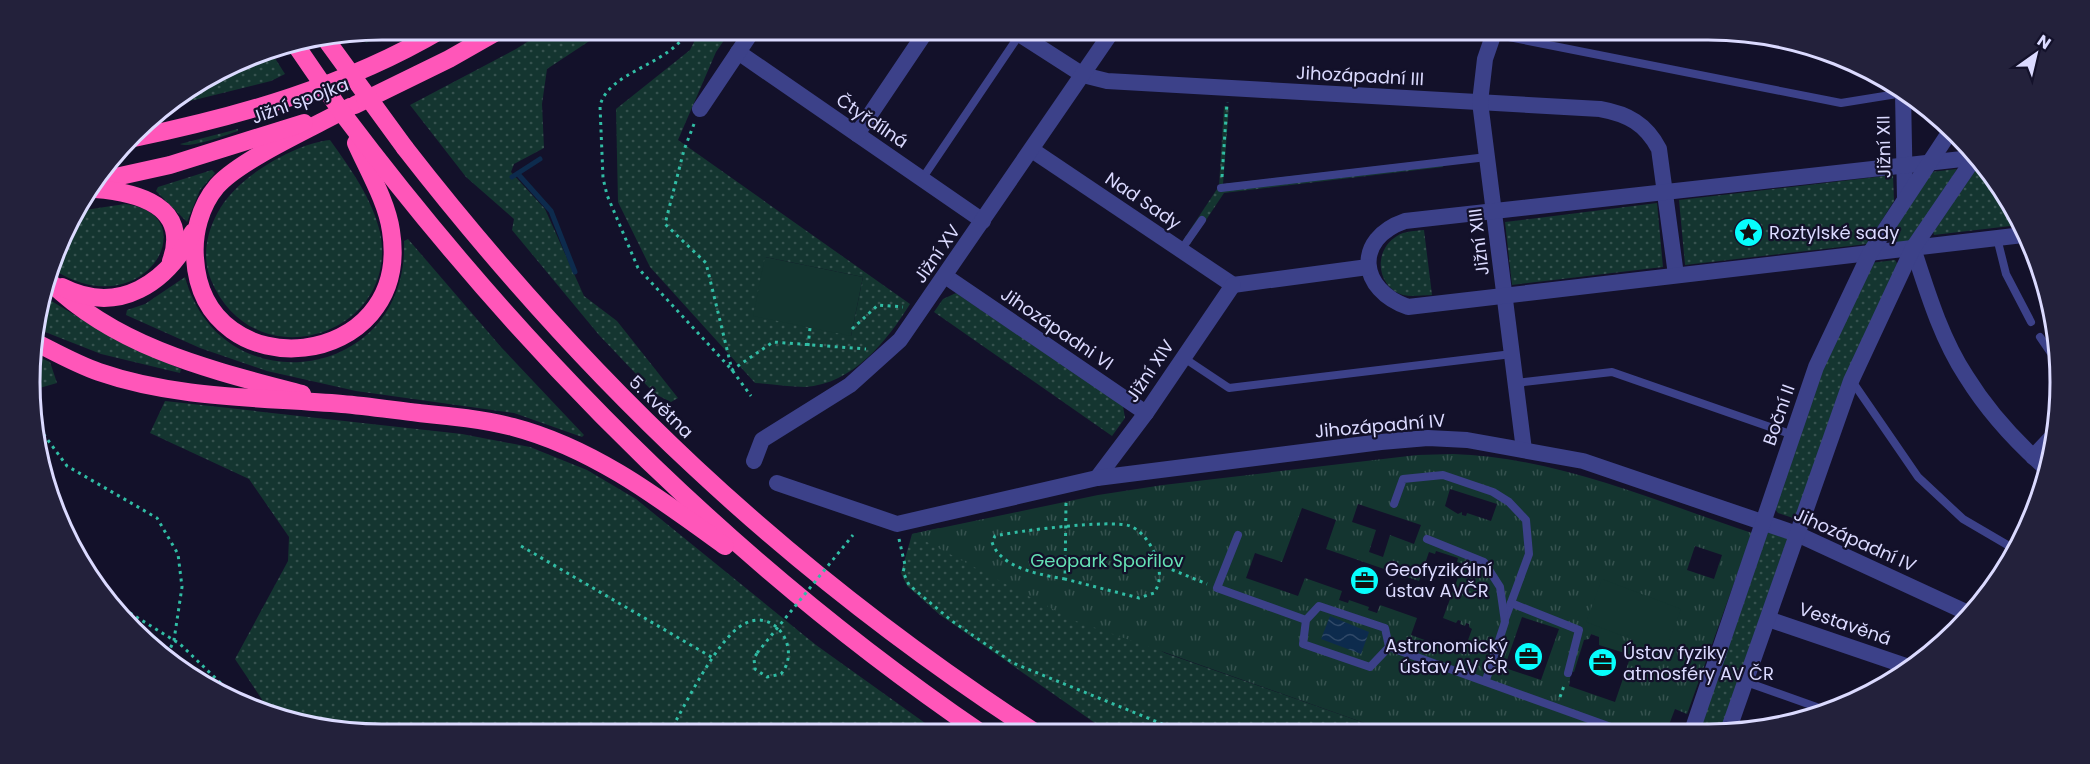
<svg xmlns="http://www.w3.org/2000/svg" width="2090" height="764" font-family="Poppins,sans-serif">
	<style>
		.grass { fill: url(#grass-dots); fill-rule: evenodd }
		.park { fill: url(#park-tufts); fill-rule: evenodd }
		.pitch { fill: #143530 }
		.water { fill: url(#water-waves) }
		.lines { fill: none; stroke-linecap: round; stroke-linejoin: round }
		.stream { stroke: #0d2b4d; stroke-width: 5 }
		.path { stroke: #31bda5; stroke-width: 3; stroke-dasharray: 3 4.5; stroke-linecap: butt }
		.lane { stroke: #3c4189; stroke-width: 8 }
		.street { stroke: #3c4189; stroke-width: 16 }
		.highway { stroke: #ff56b9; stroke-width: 18 }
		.path-bridge { stroke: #31bda5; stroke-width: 3; stroke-dasharray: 3 4.5; stroke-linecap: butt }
		.highway-bridge { stroke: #ff56b9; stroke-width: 18 }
		.labels { text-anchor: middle; stroke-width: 4.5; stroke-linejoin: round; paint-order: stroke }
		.street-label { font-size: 18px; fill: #dbdaff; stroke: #13112a }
		.poi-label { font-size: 18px; fill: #dbdaff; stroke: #13112a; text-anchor: start }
		.park-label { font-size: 18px; fill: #65e1b4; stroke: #13112a }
		.rim { fill: none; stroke: #dbdaff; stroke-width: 3 }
	</style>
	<defs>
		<pattern id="grass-dots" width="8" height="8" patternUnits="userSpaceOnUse" patternTransform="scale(1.5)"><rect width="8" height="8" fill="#143530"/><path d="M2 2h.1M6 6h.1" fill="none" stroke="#36524f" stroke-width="1.8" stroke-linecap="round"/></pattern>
		<pattern id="park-tufts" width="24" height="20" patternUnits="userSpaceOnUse" patternTransform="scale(1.5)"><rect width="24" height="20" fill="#143530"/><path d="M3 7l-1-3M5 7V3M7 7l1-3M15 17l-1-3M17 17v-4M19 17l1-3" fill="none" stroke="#36524f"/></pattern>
		<pattern id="water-waves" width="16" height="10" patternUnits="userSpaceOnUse" patternTransform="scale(1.5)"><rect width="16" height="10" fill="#0d2b4d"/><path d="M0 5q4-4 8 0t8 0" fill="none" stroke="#304968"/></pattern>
	</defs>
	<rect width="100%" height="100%" fill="#13112a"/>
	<g class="grass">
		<polygon points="382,30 392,30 366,43 360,34"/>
		<polygon points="546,30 606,30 547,69 542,104 544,148 514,164 511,172 545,209 584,296 617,321 678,398 671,402 655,394 599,335 512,230 514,219 466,177 410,105 516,49"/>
		<path d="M700 30H731L716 52 678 140 910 304C887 341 853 384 805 387 789 387 771 384 755 383L650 267 618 202 616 109 690 50ZM765 257 863 277 851 336Z"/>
		<polygon points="271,52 285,74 271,81 166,107 248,57"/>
		<polygon points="1224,106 1229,107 1223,184 1441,159 1443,167 1224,193 1190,244 1184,239 1219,186"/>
		<path d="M238 129V131C226 135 190 149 180 144Z"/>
		<path d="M330 140C350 168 372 198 380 232 401 336 253 382 211 280 201 256 207 229 221 207 240 176 294 144 330 140Z"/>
		<polygon points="1978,166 2013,206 2019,225 1934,235 1933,232"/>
		<polygon points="1957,169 1913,241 1891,244 1889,235 1931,172"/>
		<polygon points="212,170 215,173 200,190 187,222 156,191 158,187"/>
		<polygon points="1893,175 1894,201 1867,244 1685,265 1679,200"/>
		<polygon points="1657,203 1663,267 1512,285 1505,222"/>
		<path d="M125 204C208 214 145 328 54 270L66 226 78 211Z"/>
		<path d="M1424 230 1432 295C1422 295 1412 297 1403 295 1376 287 1373 250 1397 236 1404 231 1415 231 1424 230Z"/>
		<path d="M408 239 501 347 584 435 582 437 514 413 356 391 267 371 200 348 126 315 127 310 145 304 185 277C221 408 409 382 404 241Z"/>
		<polygon points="1895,260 1898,265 1797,515 1793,518 1778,513 1775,509 1821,371 1870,263"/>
		<polygon points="956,293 1123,406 1125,418 1112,436 934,312 943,299"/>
		<polygon points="45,297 114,339 181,369 180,373 101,354 35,328"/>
		<polygon points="34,355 50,362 57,383 36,389"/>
		<polygon points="165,401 462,434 530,447 587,470 636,499 816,645 939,733 382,734 291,722 271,713 235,659 288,561 289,537 249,479 150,433"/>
		<polygon points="939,528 1165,653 1390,732 1108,732 940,615 907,586 901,573 912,534"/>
		<polygon points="1769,531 1788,537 1722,731 1696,731 1765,533"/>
	</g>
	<path class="park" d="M1453 454C1556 457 1655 501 1752 533L1687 714 1675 709 1667 730 1663 728 1662 731 1390 732 1073 620 912 534 1098 495 1163 485 1417 455ZM1450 489 1497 504 1491 521 1467 513 1466 516 1462 515V512L1458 514 1445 506ZM1358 504 1421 525 1414 544 1390 535 1383 557 1369 552 1376 530 1352 522ZM1302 508 1336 520 1326 549 1419 581 1429 552 1435 554 1436 551 1458 558 1457 562 1463 564 1443 618 1456 623 1458 620 1461 621 1460 624 1465 626 1466 623 1469 624V627L1472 629 1463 654 1411 635 1417 618 1380 605 1377 613 1368 610 1369 607 1349 600 1348 603 1339 600 1342 591 1305 578 1298 596 1246 578 1255 553 1282 562ZM1695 546 1722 555 1714 579 1687 570ZM1522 617 1559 629 1541 680 1508 669 1509 664 1506 663ZM1591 634 1599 637V645L1631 655 1615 702 1569 686 1571 671 1574 672 1584 640 1589 639Z"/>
	<g class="pitch">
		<polygon points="765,257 863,277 851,336 753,316"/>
		<polygon points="1602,579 1681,609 1665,652 1586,622"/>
	</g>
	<polygon class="water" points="1330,616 1369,632 1361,654 1321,639"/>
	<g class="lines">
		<g class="stream">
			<polyline points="518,174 551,211 575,272"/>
			<polyline points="512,177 540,159"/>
		</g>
		<g class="path">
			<path d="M688 30C671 65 608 71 600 106L603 178 607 195 638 268 732 370 751 396"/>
			<polyline points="694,124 684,150 665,224 706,263 732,370 773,342 866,349"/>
			<polyline points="1222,177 1227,102"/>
			<polyline points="852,329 878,305 903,307"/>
			<polyline points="808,346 810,328"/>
			<polyline points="39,428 67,466 157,518 178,554 182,587 174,640 167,656"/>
			<polyline points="899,539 905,565 903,572 909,585 952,621 1013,663 1182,732"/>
			<polyline points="521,546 713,658"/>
			<polyline points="1158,564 1207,584"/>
			<path d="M1065 579C1041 575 1000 568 992 542L995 536C1016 531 1112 519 1130 526 1148 533 1162 562 1159 580 1159 584 1156 590 1154 593L1139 598 1065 579 1066 502"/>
			<polyline points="117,605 180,644 235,697"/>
			<polyline points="1560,697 1565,683"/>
			<path d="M669 733C685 706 717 638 744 624 775 607 802 649 781 674L767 677 755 669 754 659 757 653"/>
		</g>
		<g class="lane">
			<polyline points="1473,30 1841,103 1903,93"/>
			<polyline points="922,179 1020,34"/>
			<polyline points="1221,188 1487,157"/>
			<polyline points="1997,238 2006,274 2031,322"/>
			<polyline points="1181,250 1202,220"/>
			<polyline points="2040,337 2055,359"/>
			<polyline points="1184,358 1229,388 1512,354"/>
			<polyline points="1852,381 1918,477 1963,519 2016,550"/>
			<polyline points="1516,383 1612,372 1793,435"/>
			<polyline points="1394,504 1403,479 1443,475 1493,492 1509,502 1526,520 1529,554 1505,619"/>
			<polyline points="1238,535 1217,588 1306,620"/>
			<polyline points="1427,539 1484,562 1500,587 1505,622 1486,680"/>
			<polyline points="1511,603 1579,630 1568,673"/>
			<polygon points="1319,606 1385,628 1389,647 1370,667 1303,644 1306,620"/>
			<polyline points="1389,647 1622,731"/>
			<polyline points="1746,682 1825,710"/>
		</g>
		<g class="street">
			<path d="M1013 30 1083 75 1107 81 1600 109C1628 114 1646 124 1659 149L1676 275"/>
			<polyline points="1495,30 1485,59 1480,102 1524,450"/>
			<polyline points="738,52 983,221"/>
			<polyline points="1903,93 1905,199"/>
			<polyline points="700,109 753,30"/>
			<polyline points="857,134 927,30"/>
			<polyline points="1032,150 1233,285"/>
			<path d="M1971 158 1405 221C1353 239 1359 290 1408 307L2023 235"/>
			<path d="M1913 248C1927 291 1941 338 1966 376 1987 410 2018 444 2048 470"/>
			<polyline points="945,276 1146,413"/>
			<polyline points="1233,285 1368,267"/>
			<polyline points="2033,457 2050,439"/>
			<polyline points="754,461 762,440 850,385 900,340 1113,30"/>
			<polyline points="1097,478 1146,413 1233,285"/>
			<polyline points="777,483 897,524 1097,478 1381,442 1428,438 1467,440 1583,461 1797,534 1968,613"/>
			<polyline points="1768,619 1909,667"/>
			<polyline points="1692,731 1816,367 1870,253 1949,133"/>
			<polyline points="1728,731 1851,381 1913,248 1973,160"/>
		</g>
		<g class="highway">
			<polyline points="355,105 449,59 500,30"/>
			<path d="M350 107C316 126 241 159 217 186 200 206 193 234 195 258 203 392 413 372 391 231 387 202 368 170 356 143"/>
			<path d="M343 114C523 353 733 564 981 733"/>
			<path d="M134 138C240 116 346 86 441 30"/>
			<path d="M405 148C588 383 785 570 1036 733"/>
			<polyline points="102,180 170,165 304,123"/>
			<path d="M95 189C137 192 191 206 171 261"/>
			<path d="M50 282C119 349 212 370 302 394"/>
			<path d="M62 287C119 316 167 283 193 232"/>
			<path d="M33 341C55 352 76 364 99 372 177 399 261 397 342 404 367 406 393 410 419 413 450 416 482 419 513 427 593 448 659 498 725 546"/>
		</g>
		<polyline class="path-bridge" points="757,653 853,535"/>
		<g class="highway-bridge">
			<polyline points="327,41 405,148"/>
			<polyline points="297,47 343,114"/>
		</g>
	</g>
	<defs>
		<symbol id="sight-disc" viewBox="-11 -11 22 22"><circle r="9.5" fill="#07fefd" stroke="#13112a"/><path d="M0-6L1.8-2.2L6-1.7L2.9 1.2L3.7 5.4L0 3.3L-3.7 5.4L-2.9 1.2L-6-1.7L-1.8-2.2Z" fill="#111"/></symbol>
		<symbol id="office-disc" viewBox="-11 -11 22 22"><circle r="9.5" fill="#07fefd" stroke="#13112a"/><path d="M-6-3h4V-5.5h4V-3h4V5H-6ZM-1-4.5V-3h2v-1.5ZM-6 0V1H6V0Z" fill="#111"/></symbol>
	</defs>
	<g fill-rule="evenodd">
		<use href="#sight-disc" x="1732" y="216" width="33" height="33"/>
		<use href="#office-disc" x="1348" y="564" width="33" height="33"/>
		<use href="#office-disc" x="1512" y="640" width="33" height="33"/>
		<use href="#office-disc" x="1586" y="646" width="33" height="33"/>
	</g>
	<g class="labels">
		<g class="street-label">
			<text transform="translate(1360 76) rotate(3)" y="6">Jihozápadní III</text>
			<text transform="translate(300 101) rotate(-20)" y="6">Jižní spojka</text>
			<text transform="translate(872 121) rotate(34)" y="6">Čtyřdílná</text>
			<text transform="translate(1884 147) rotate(-91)" y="6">Jižní XII</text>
			<text transform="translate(1143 201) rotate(34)" y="6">Nad Sady</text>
			<text transform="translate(1479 242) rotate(-97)" y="6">Jižní XIII</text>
			<text transform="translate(937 254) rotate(-55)" y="6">Jižní XV</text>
			<text transform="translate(1057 329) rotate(34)" y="6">Jihozápadni VI</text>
			<text transform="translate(1150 371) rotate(-56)" y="6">Jižní XIV</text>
			<text transform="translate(661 407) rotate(44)" y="6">5. května</text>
			<text transform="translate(1779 415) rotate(-71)" y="6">Boční II</text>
			<text transform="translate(1380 426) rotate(-5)" y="6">Jihozápadní IV</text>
			<text transform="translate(1855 540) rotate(24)" y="6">Jihozápadní IV</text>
			<text transform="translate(1845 624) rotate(19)" y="6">Vestavěná</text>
		</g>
		<g class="poi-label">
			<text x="1769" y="239">Roztylské sady</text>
			<text x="1385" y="576">Geofyzikální<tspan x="1385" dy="21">ústav AVČR</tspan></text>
			<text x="1508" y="652" text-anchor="end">Astronomický<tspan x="1508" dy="21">ústav AV ČR</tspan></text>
			<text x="1623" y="659">Ústav fyziky<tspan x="1623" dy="21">atmosféry AV ČR</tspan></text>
		</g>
		<g class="park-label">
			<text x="1107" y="567">Geopark Spořilov</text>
		</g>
	</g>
	<path d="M0 0H2090V764H0ZM382 40H1708A342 342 0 0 1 2050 382V382A342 342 0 0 1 1708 724H382A342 342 0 0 1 40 382V382A342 342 0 0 1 382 40Z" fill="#23213b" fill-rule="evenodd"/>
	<path class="rim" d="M382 40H1708A342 342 0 0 1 2050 382V382A342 342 0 0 1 1708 724H382A342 342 0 0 1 40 382V382A342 342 0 0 1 382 40Z"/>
	<g transform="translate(2036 54) rotate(34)" stroke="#13112a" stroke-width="4.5" paint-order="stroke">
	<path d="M0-4.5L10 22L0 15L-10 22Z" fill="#dbdaff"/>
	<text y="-9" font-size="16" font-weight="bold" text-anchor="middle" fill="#dbdaff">N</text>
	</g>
</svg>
